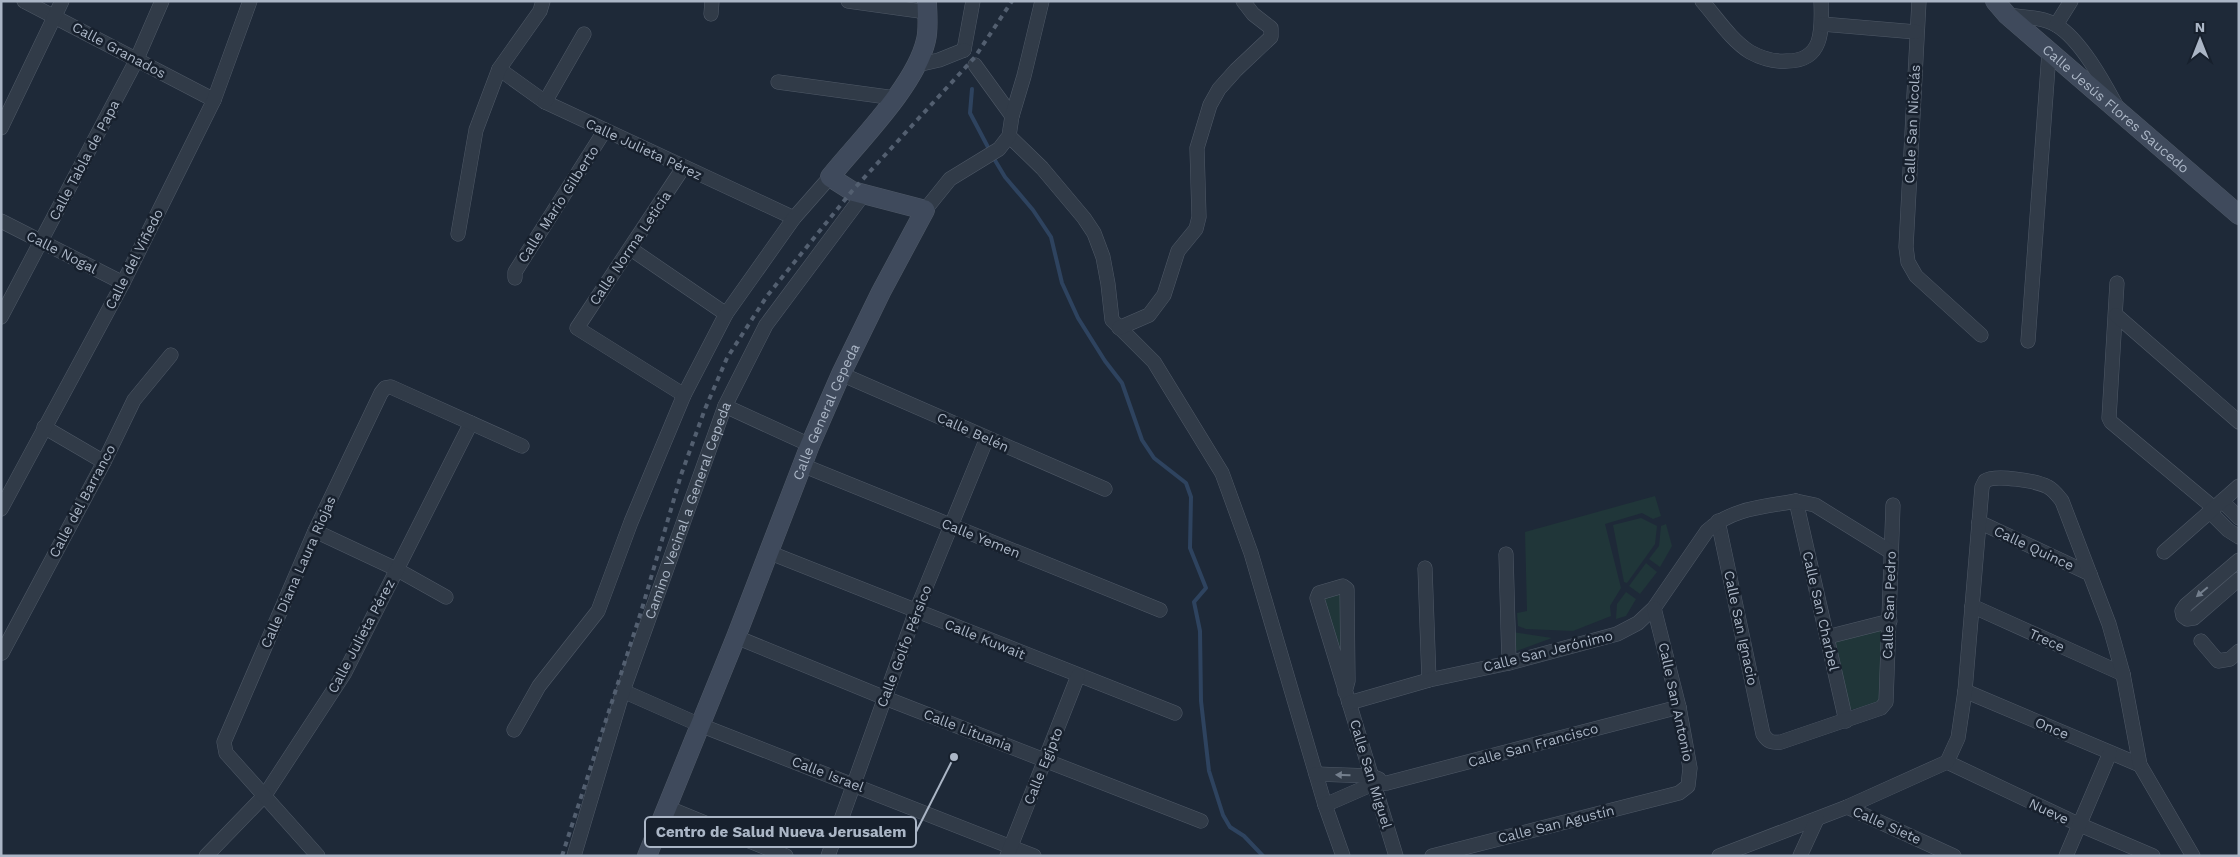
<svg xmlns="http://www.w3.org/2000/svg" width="2240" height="857" font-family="'Work Sans',sans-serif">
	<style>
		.green { fill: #203639 }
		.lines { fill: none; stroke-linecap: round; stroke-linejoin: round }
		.stream { stroke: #2e435f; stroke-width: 4 }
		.street-casing { stroke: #4f5967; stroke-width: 15 }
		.secondary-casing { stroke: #4f5967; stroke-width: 20 }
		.street { stroke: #313b48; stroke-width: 14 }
		.secondary { stroke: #3f4a5c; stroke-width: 19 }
		.rail { stroke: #535f70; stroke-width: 4; stroke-dasharray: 5 5; stroke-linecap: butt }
		.oneway { fill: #747f8d }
		.labels { text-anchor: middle; stroke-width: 5; stroke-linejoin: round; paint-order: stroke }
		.street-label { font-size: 14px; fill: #abb6c6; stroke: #17202d }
		.leader { fill: none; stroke: #abb6c6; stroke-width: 2 }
		.callout-dot { fill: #abb6c6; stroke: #17202d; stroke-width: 2 }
		.callout { fill: #17202d; stroke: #abb6c6; stroke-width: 2 }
		.callout-label { font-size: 15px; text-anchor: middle; font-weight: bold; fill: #abb6c6 }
	</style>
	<rect width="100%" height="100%" fill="#1e2938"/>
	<g class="green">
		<polygon points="1655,496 1661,516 1653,519 1642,513 1605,524 1621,588 1610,606 1611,616 1573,631 1526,629 1518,626 1517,613 1527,611 1525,532"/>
		<polygon points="1641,518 1657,526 1655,544 1627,583 1624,582 1613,525"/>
		<polygon points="1666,524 1672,546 1660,567 1649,559 1659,546 1661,526"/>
		<polygon points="1646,563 1657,572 1640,594 1629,586"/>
		<polygon points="1345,591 1344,686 1319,600"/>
		<polygon points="1626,592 1636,599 1626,616 1616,619 1617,604"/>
		<polygon points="1882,627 1881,702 1850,710 1835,640"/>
		<polygon points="1512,632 1552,638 1511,653"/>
	</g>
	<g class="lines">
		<g class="stream">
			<polyline points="972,89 970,113 990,151"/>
			<polyline points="993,157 1005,177 1033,210 1051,237 1062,283 1078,318 1105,361 1122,383 1142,440 1154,458 1186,483 1191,497 1190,548 1206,588 1194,602 1200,631 1201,701 1209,771 1223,815 1230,827 1244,836 1263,856"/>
		</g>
		<defs>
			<g id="street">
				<polyline points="24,1 214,100"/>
				<polyline points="848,1 927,12"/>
				<path d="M1702 1C1717 18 1731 40 1750 52 1761 58 1775 62 1787 61 1824 61 1822 29 1821 1"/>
				<polyline points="1919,1 1906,247 1908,262 1916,276 1981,335"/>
				<polyline points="711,14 712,1"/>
				<path d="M2007 15C2022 17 2042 17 2056 25 2080 39 2103 81 2116 105"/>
				<polyline points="1822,24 1916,32"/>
				<polyline points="2056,25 2071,1"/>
				<polyline points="964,50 973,1"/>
				<polyline points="917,65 939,60 964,50"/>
				<polyline points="975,65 1012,116"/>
				<polyline points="499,69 545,102 794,218"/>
				<polyline points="778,82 895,98"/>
				<polyline points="545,102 584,34"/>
				<polyline points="1,128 62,1"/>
				<polyline points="1009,136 1042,168 1084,218 1094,233 1103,257 1108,284 1112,320 1154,362 1222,473 1251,553 1325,805 1343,856"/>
				<polyline points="683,168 577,328 684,395"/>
				<polyline points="925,210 950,179 999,149 1009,136 1012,116 1024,76 1042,1"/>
				<polyline points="1,221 123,283"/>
				<polyline points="458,234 476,130 499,69 540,11 543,1"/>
				<polyline points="631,249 726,314"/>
				<polyline points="515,278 515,272 605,130"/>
				<polyline points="2117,283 2109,418 2111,422 2214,508"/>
				<polyline points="2116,315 2239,422"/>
				<polyline points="1,317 136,61 162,1"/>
				<polyline points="1119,328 1149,315 1164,295 1178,251 1196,229 1199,217 1197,148 1210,105 1219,89 1236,70 1271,37 1271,28 1253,14 1243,1"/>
				<polyline points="2028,341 2049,53"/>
				<polyline points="841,374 1105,489"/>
				<polyline points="725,406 810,445"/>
				<polyline points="44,427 104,462"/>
				<polyline points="802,465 1160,610"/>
				<polyline points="1796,501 1846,721"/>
				<polyline points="2222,501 2239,518"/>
				<polyline points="1,509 123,283 214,100 250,1"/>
				<polyline points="2210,512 2228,530 2239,537"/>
				<path d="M1718 521 1763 734C1768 742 1772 743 1781 742L1881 708 1886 702 1893 505"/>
				<polyline points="1979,522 2090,574"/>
				<polyline points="315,531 396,569 446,597"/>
				<polyline points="768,552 1175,713"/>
				<polyline points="2164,552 2239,486"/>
				<polyline points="1506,554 1509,663"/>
				<polyline points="2239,560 2186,605 2182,611 2183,616 2187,619 2194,618 2239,579"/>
				<polyline points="1425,568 1429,680"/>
				<polyline points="1972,606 2123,674"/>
				<polyline points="736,637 885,698 1201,821"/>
				<polyline points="1827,637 1890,621"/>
				<polyline points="2201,641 2218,661 2230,659 2239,651"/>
				<polyline points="2,653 104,462 134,400 171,355"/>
				<polyline points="623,691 700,725 1034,856"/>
				<polyline points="1965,691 2140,765"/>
				<polyline points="1345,692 1348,681 1347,589 1343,586 1319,593 1317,598 1396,856"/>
				<path d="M1349 703 1429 680 1509 663 1617 634 1638 623 1654 608 1707 531C1732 508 1763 507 1796 501L1815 505 1891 552"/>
				<polyline points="514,730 539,686 598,611 631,522 684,395 726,314 794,218 830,177"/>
				<polyline points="1947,762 2078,824 2153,856"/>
				<polyline points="1316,774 1371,776 1379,779"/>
				<polyline points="1325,805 1373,784 1387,783 1679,707"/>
				<polyline points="666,807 786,856"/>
				<polyline points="1847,807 1954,856"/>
				<polyline points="206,856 265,795 344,674 471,423"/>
				<polyline points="318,856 226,753 224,742 315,531 381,393 385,388 391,387 522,446"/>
				<path id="s1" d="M574 856 623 691 725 406 766 325 863 195"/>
				<polyline points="828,856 916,611 987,438"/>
				<polyline points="1007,856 1078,676"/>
				<polyline points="1432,856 1679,793 1688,786 1690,768 1679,707 1654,608"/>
				<path d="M1719 856 1847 807 1947 762 1958 738 1965 691 1982 487 1985 481C1995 474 2037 481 2048 487 2054 490 2058 496 2062 501L2109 624 2123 674 2140 765 2193 856"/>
				<polyline points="1800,856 1817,819"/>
				<polyline points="2066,856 2110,753"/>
			</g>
			<g id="secondary">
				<path id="s2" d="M1995 1 2007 15 2239 215"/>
				<path id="s3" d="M647 856 736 637 810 445 841 374 881 292 925 210 852 191 830 177C859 141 916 85 926 40 929 28 927 13 927 1"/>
			</g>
		</defs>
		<use href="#street" class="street-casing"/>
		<use href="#secondary" class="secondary-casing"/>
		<use href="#street" class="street"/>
		<use href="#secondary" class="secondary"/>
		<polyline class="rail" points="562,856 641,612 681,475 705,409 727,358 767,296 852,191 975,57 1012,1"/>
	</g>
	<defs><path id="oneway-solid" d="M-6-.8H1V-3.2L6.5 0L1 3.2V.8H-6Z" transform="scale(1.25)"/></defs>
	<g class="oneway">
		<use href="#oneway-solid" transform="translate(2202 592) rotate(140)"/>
		<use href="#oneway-solid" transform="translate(1343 775) rotate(-178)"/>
	</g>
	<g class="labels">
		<g class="street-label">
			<text transform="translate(119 50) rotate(28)" y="5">Calle Granados</text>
			<text dy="5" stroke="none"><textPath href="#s2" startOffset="162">Calle Jesús Flores Saucedo</textPath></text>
			<text transform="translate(1912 124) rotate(-87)" y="5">Calle San Nicolás</text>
			<text transform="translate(644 149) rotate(25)" y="5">Calle Julieta Pérez</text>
			<text transform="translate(84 160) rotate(-62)" y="5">Calle Tabla de Papa</text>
			<text transform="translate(558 204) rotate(-57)" y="5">Calle Mario Gilberto</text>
			<text transform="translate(630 248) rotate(-56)" y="5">Calle Norma Leticia</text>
			<text transform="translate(62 252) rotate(27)" y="5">Calle Nogal</text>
			<text transform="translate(134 259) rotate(-63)" y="5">Calle del Viñedo</text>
			<text dy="5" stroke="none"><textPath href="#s3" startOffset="479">Calle General Cepeda</textPath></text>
			<text transform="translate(973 432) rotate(24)" y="5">Calle Belén</text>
			<text transform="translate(82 501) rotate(-62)" y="5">Calle del Barranco</text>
			<text dy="5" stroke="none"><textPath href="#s1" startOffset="364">Camino Vecinal a General Cepeda</textPath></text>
			<text transform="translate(981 538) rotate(22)" y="5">Calle Yemen</text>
			<text transform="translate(2034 548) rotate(25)" y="5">Calle Quince</text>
			<text transform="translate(298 572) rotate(-66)" y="5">Calle Diana Laura Riojas</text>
			<text transform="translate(1889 605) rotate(-88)" y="5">Calle San Pedro</text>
			<text transform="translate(1821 611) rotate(77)" y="5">Calle San Charbel</text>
			<text transform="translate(1741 628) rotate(78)" y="5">Calle San Ignacio</text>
			<text transform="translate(361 636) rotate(-62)" y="5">Calle Julieta Pérez</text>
			<text transform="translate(985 639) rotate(22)" y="5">Calle Kuwait</text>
			<text transform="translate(2047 640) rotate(24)" y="5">Trece</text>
			<text transform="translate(904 646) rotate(-69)" y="5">Calle Golfo Pérsico</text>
			<text transform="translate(1548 651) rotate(-14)" y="5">Calle San Jerónimo</text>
			<text transform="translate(1676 702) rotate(78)" y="5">Calle San Antonio</text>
			<text transform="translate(2052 728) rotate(23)" y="5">Once</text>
			<text transform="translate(968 730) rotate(21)" y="5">Calle Lituania</text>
			<text transform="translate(1533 745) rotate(-15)" y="5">Calle San Francisco</text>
			<text transform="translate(1043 766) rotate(-68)" y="5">Calle Egipto</text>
			<text transform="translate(828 774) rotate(21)" y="5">Calle Israel</text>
			<text transform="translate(1371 774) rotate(73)" y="5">Calle San Miguel</text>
			<text transform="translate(2049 811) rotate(25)" y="5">Nueve</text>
			<text transform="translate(1556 824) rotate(-14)" y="5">Calle San Agustín</text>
			<text transform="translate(1887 825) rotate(24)" y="5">Calle Siete</text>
		</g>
	</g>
	<path class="leader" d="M954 757L916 832"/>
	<circle class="callout-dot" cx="954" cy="757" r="5"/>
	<rect class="callout" x="645" y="817" width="271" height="30" rx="5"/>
	<g class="callout-label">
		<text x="781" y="837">Centro de Salud Nueva Jerusalem</text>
	</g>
	<rect width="2240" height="857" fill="none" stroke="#abb6c6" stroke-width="5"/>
	<g transform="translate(2200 40)" stroke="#17202d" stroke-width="4" paint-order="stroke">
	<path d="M0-4L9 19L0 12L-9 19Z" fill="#abb6c6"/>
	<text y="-8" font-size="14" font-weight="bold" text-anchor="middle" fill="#abb6c6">N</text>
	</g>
</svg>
